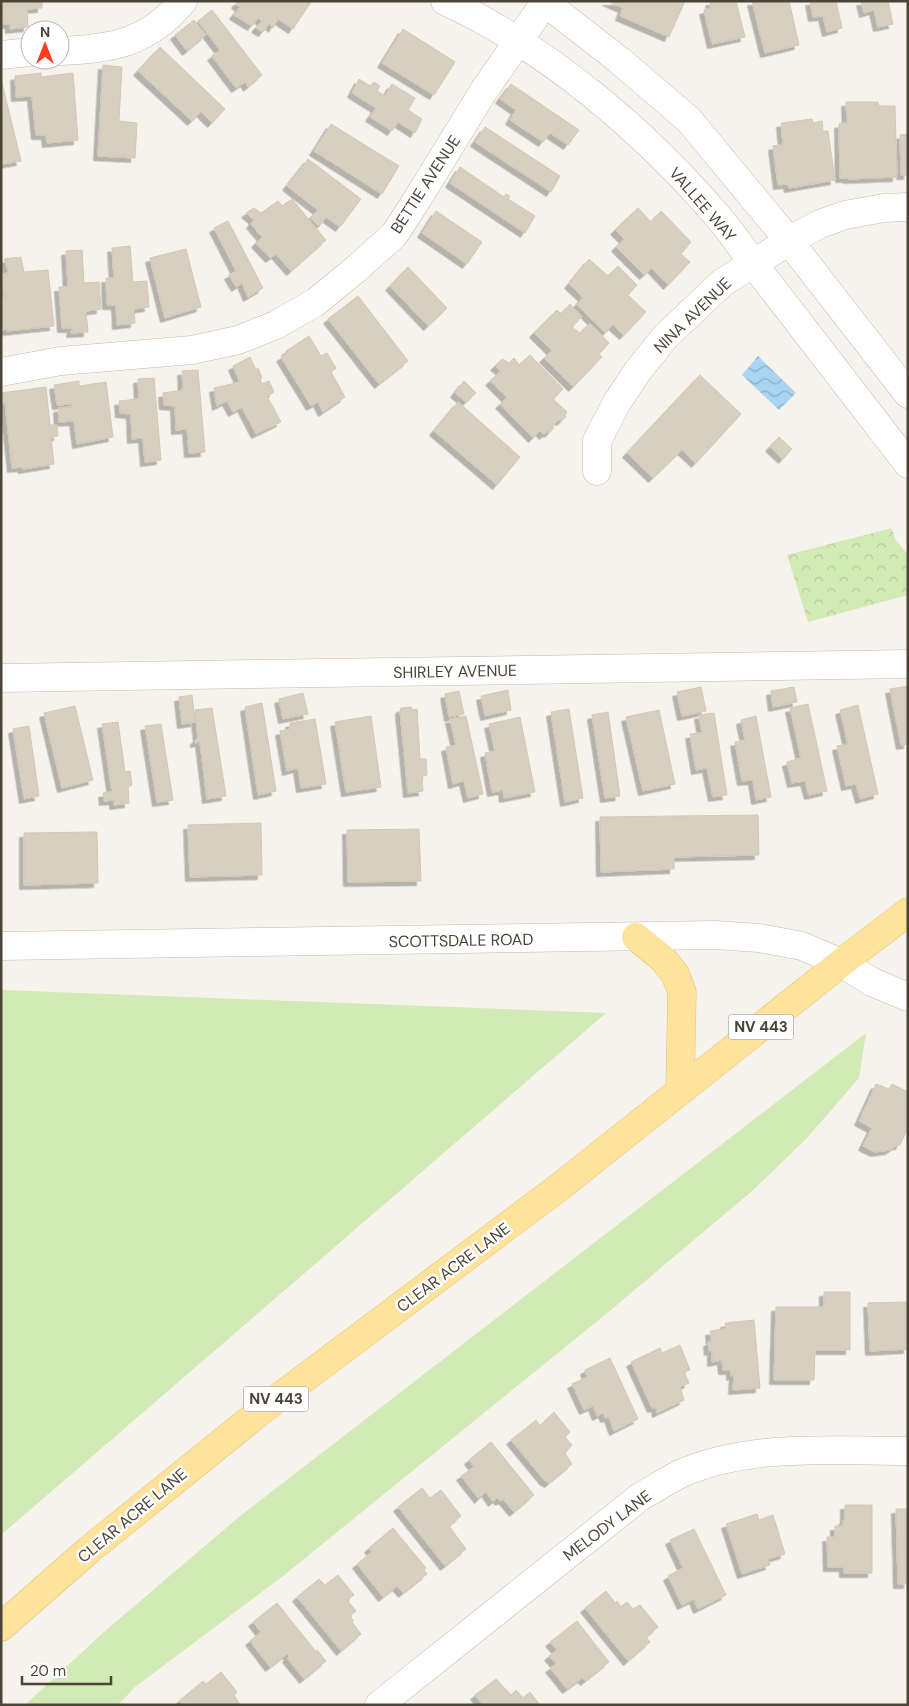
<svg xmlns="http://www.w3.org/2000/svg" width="909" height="1706" font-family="'DM Sans',sans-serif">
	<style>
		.grass { fill: #d2eab5 }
		.park { fill: url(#park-crowns) }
		.water { fill: url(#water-waves) }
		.building { fill: #d8cfc1; stroke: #d3c7b4; filter: url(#shadow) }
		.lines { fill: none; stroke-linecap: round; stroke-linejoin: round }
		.minor-casing { stroke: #c2bbae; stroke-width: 29 }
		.primary-casing { stroke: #e6c16a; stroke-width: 29 }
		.minor { stroke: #fff; stroke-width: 28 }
		.primary { stroke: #ffe39c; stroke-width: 28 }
		.labels { text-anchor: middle; stroke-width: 5; stroke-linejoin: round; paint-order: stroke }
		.shield { fill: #fff; stroke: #817c74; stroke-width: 1 }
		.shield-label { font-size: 15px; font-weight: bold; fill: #4b4439 }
		.street-label { font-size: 16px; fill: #4b4439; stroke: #fff }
	</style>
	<defs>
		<pattern id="park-crowns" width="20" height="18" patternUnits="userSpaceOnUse" patternTransform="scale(1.25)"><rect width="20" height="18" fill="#d2eab5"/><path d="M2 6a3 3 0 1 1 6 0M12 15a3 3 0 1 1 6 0" fill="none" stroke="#b6ca9c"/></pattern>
		<pattern id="water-waves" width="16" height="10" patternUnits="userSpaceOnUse" patternTransform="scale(1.25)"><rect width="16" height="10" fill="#a9d4f2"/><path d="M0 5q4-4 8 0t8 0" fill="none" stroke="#8caec5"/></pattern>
		<filter id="shadow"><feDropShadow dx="-4.5" dy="4.5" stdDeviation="0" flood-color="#0004"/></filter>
	</defs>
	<rect width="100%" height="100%" fill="#f6f3ec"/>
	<g class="grass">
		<polygon points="1,990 606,1013 1,1535"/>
		<polygon points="866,1033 859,1078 807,1138 751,1192 606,1314 283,1576 135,1687 118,1705 25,1705 104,1632 240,1516"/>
	</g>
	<polygon class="park" points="892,528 895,539 908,555 908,595 808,622 787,555"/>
	<polygon class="water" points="758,356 796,393 779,410 742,375"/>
	<g class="building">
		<polygon points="1,1 42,1 42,8 27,9 28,27 10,29 10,24 1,24"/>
		<polygon points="238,1 310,1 311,2 293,29 278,19 273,28 269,24 263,32 256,28 262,21 258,18 252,26 234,15 240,7 236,4"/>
		<polygon points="607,1 685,1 669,37 620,16 623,8"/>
		<polygon points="710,1 736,1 745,37 712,44 704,10 711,8"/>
		<polygon points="752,1 789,1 799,45 765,53"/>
		<polygon points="810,1 836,1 842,28 827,32 823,16 813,17"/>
		<polygon points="861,1 888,1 893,24 878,27 874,10 864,13"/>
		<polygon points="212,10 262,75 248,87 245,82 236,88 212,56 220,50 198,21"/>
		<polygon points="194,20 206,35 187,51 175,35"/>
		<polygon points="403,29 455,62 434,95 382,63"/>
		<polygon points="160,47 225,109 212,123 201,112 192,121 138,71"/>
		<polygon points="103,65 122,67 119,121 137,123 135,158 98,156"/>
		<polygon points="41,73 41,77 73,73 78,140 47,143 46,135 36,135 32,96 16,97 15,76"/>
		<polygon points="1,79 21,161 3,164 1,157"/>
		<polygon points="359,79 370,86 374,82 380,86 377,91 385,96 392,84 415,98 408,110 422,119 415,133 398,122 392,131 370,117 376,108 352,93"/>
		<polygon points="511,84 579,130 568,145 550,133 543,142 510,120 516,110 500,99"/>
		<polygon points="846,102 878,102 879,106 895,106 897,177 848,179 848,178 840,178 839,124 847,123"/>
		<polygon points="812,119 813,123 822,121 823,131 828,131 835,180 789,188 788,184 778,185 773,146 783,144 781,123"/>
		<polygon points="331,124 399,166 382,194 314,151"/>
		<polygon points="485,127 560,176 551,192 475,142"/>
		<polygon points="908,134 908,175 901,175 900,135"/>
		<polygon points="308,159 361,199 340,227 326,217 319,227 310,218 318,210 287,186"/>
		<polygon points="460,167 504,197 506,194 510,196 508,199 535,216 525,233 450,183"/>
		<polygon points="292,199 326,240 291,271 276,254 270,258 256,243 262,237 251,224 254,220 246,213 254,208 261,213 278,201 282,206"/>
		<polygon points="638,208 651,222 661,211 691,242 681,254 690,262 668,285 652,268 644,275 616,247 624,239 615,230"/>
		<polygon points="436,211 482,242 467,264 422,233"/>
		<polygon points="228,221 263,288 248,297 242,283 236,287 229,275 236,271 214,228"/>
		<polygon points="130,246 133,282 147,281 149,307 134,309 135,323 117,325 116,305 107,305 106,278 114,278 112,248"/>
		<polygon points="186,249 201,307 165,318 150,258"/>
		<polygon points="82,250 84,283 99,282 101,309 86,311 88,332 71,333 72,328 62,328 59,287 68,287 66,251"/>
		<polygon points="21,257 24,272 48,270 54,326 7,331 7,329 1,330 1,298 4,297 1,274 9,273 4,259"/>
		<polygon points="589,259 608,276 618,266 637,285 628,295 646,312 624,335 613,325 605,333 577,305 583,297 569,284"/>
		<polygon points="408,267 447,308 428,326 390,286"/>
		<polygon points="358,296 408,361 379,384 328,319"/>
		<polygon points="570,304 582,316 572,327 580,333 590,323 609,343 599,354 602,357 573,387 544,358 552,351 534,333 557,310 561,314"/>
		<polygon points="309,336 321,356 327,353 336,368 331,372 345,397 323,412 318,402 311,406 281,357 288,353 286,351"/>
		<polygon points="530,355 563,389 553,399 567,412 565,415 566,417 561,421 559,420 552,426 554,428 549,433 547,432 544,435 540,431 533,438 500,404 507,398 490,381 501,371 495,366 502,359 509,363 514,358 519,365"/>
		<polygon points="250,357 256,370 258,368 262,378 260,379 262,384 269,381 274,392 267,396 281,422 256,434 242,407 233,412 227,401 217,406 214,388 240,382 233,366"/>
		<polygon points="198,370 205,452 189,453 187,429 176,430 175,406 164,405 163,393 183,390 182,371"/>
		<polygon points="700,375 741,414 696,463 682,450 653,478 627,453"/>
		<polygon points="154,378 161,460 145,462 143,438 132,439 131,414 120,413 119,401 139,399 138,379"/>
		<polygon points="79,381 79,386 106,382 113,437 77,444 74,421 59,422 58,408 72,407 72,404 57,405 54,385"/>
		<polygon points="464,381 476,393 466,402 455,393"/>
		<polygon points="46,387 50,425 57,425 58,436 51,437 54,464 23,469 22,467 12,468 5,402 1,403 1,393"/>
		<polygon points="458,402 520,457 497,485 434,431"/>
		<polygon points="779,437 792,449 783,459 770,447"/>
		<polygon points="908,686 908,744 901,745 890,689"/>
		<polygon points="701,687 706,711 682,716 677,692"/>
		<polygon points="794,687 797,702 773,707 771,691"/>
		<polygon points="508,690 511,710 485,716 481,696"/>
		<polygon points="459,691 464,714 449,717 445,694"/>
		<polygon points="303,693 308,714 283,719 279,699"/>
		<polygon points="192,695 195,722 182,724 179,697"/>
		<polygon points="262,703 276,791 258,795 245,707"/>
		<polygon points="808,704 827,791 809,795 805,781 792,783 787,762 801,758 790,708"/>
		<polygon points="858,705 878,794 860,799 856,784 846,786 837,746 848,744 840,710"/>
		<polygon points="75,706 93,780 62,788 44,713"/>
		<polygon points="411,707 412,710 417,709 420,759 426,759 427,775 422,776 423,791 408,793 400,711 401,708"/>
		<polygon points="212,708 226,796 207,799 200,742 195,743 195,740 198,738 195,710"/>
		<polygon points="569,709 583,798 565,802 551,712"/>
		<polygon points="659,710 675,784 643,791 626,717"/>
		<polygon points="608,712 620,796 605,798 592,715"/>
		<polygon points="714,713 727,795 713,797 707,768 696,770 690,734 702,733 699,715"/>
		<polygon points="371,716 381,787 346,792 335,722"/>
		<polygon points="466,716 483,794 468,798 464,781 453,784 446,747 456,745 450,719"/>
		<polygon points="756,716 771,797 756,800 753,780 742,781 735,742 745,740 741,720"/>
		<polygon points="520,717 535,792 504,798 503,790 492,792 485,753 495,751 489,724"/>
		<polygon points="315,719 326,784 301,788 298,768 287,771 280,731 290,729 290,723"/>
		<polygon points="118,722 125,772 130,771 132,785 128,787 129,803 114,805 114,800 104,801 103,793 112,792 102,724"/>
		<polygon points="161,724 173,800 157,802 145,726"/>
		<polygon points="29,726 39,796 24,799 13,729"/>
		<polygon points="758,815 759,855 674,857 674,869 601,872 600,817"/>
		<polygon points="261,823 262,875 190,877 188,825"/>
		<polygon points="419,829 421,881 348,882 347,830"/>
		<polygon points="97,832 98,883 24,885 24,833"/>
		<polygon points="876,1084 889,1089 892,1084 908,1092 908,1128 900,1145 897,1145 890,1150 875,1152 863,1146 872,1128 859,1121"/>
		<polygon points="824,1292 850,1292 850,1350 815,1350 814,1380 774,1380 776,1307 824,1307"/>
		<polygon points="908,1302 908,1349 870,1351 868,1303"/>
		<polygon points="754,1320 760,1388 733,1390 734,1375 731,1376 731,1370 723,1370 722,1360 712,1362 712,1350 709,1351 708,1342 711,1341 710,1331 726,1329 725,1323"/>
		<polygon points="680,1345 690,1370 684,1372 689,1383 680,1387 684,1400 657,1413 656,1407 652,1408 631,1362 660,1348 662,1353"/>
		<polygon points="610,1358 638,1419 614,1431 609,1417 605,1418 603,1413 597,1416 593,1406 584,1410 572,1384 587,1377 585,1370"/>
		<polygon points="554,1412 570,1432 565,1437 572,1445 565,1453 572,1464 549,1483 544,1480 511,1440 536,1420 540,1426"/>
		<polygon points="491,1442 534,1495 514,1512 503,1499 500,1501 497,1498 493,1502 486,1492 479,1499 461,1476 474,1467 469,1460"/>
		<polygon points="422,1488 430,1498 441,1490 461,1516 449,1526 466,1549 445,1566 398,1507"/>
		<polygon points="845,1505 872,1505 872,1573 844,1573 844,1567 828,1567 827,1537 835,1537 835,1526 843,1526 843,1520 845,1520"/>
		<polygon points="896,1509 908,1509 908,1584 898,1584"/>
		<polygon points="757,1514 759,1520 773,1515 785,1554 768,1559 770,1565 742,1574 726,1524"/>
		<polygon points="393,1528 426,1568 424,1570 427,1574 403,1593 397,1586 383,1597 357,1564 372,1552 369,1548"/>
		<polygon points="694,1529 726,1595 698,1609 694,1599 682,1605 668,1576 683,1568 670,1540"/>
		<polygon points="338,1575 354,1595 347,1600 356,1611 350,1616 353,1620 352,1622 361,1634 341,1651 297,1597 319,1579 325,1585"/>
		<polygon points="606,1591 615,1603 617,1601 621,1607 627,1602 633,1609 640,1605 658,1627 646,1637 650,1642 628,1661 585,1608"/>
		<polygon points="277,1603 317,1653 317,1650 326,1661 304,1679 287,1658 289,1656 287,1654 270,1667 250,1641 261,1632 253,1622"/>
		<polygon points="577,1621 609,1662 585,1681 582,1678 567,1689 550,1668 556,1664 549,1656 557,1650 550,1642"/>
		<polygon points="221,1672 237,1692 234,1695 240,1705 183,1705 179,1701 203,1681 206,1684"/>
		<polygon points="496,1679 511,1695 516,1690 523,1698 530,1692 540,1705 483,1705 475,1695"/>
	</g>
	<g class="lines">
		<defs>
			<g id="minor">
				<path d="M445 1C546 47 647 133 719 218 737 239 752 263 769 284 815 344 861 404 908 464"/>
				<polyline points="543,1 619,60 689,120 789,241 908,394"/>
				<path d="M60 51C112 49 148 43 183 1"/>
				<polyline points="1,55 30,52"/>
				<polyline points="1,372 61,361 192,350 238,340 276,325 316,302 356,269 394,235 418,198 483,92 546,1"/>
				<polyline points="597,471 597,441 616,404 637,372 665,337 723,282 801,234 820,224 845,215 884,208 908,207"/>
				<polyline points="1,678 908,664"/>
				<polyline points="1,946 715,935 759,938 802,946 841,963 872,982 908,997"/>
				<path d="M379 1705 640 1497C653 1490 666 1481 680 1474 749 1443 834 1451 908 1451"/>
			</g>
			<g id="primary">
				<polyline points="636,937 663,959 675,974 682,992 680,1090"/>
				<polyline points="1,1627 90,1549 262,1410 562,1185 841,963 908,912"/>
			</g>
		</defs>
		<use href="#minor" class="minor-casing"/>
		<use href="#primary" class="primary-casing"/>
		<use href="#minor" class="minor"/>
		<use href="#primary" class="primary"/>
	</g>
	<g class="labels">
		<g class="shield">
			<rect x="728.5" y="1014.5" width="65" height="25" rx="4"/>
			<rect x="243.5" y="1386.5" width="65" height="25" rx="4"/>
		</g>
		<g class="shield-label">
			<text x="761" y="1032">NV 443</text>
			<text x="276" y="1404">NV 443</text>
		</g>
		<g class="street-label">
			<text transform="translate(425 184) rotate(-57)" y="6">BETTIE AVENUE</text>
			<text transform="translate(703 204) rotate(49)" y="6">VALLEE WAY</text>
			<text transform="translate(692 315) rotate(-44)" y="6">NINA AVENUE</text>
			<text transform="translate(455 671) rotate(-1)" y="6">SHIRLEY AVENUE</text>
			<text transform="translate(461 940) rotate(-1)" y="6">SCOTTSDALE ROAD</text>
			<text transform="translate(453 1267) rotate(-37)" y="6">CLEAR ACRE LANE</text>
			<text transform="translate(132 1515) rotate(-40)" y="6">CLEAR ACRE LANE</text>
			<text transform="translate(607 1525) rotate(-37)" y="6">MELODY LANE</text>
		</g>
	</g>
	<rect width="909" height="1706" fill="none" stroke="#4b4439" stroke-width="5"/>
	<g transform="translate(45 45)"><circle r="24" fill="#ffffff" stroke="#b7b4b0"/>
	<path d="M0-4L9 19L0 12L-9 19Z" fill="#fc3f1d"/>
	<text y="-8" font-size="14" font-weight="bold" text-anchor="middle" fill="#4b4439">N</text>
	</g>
	<path d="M22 1676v8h89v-8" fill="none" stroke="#4b4439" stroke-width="2.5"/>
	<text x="30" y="1676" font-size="15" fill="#4b4439" stroke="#ffffff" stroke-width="4" paint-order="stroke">20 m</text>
</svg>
